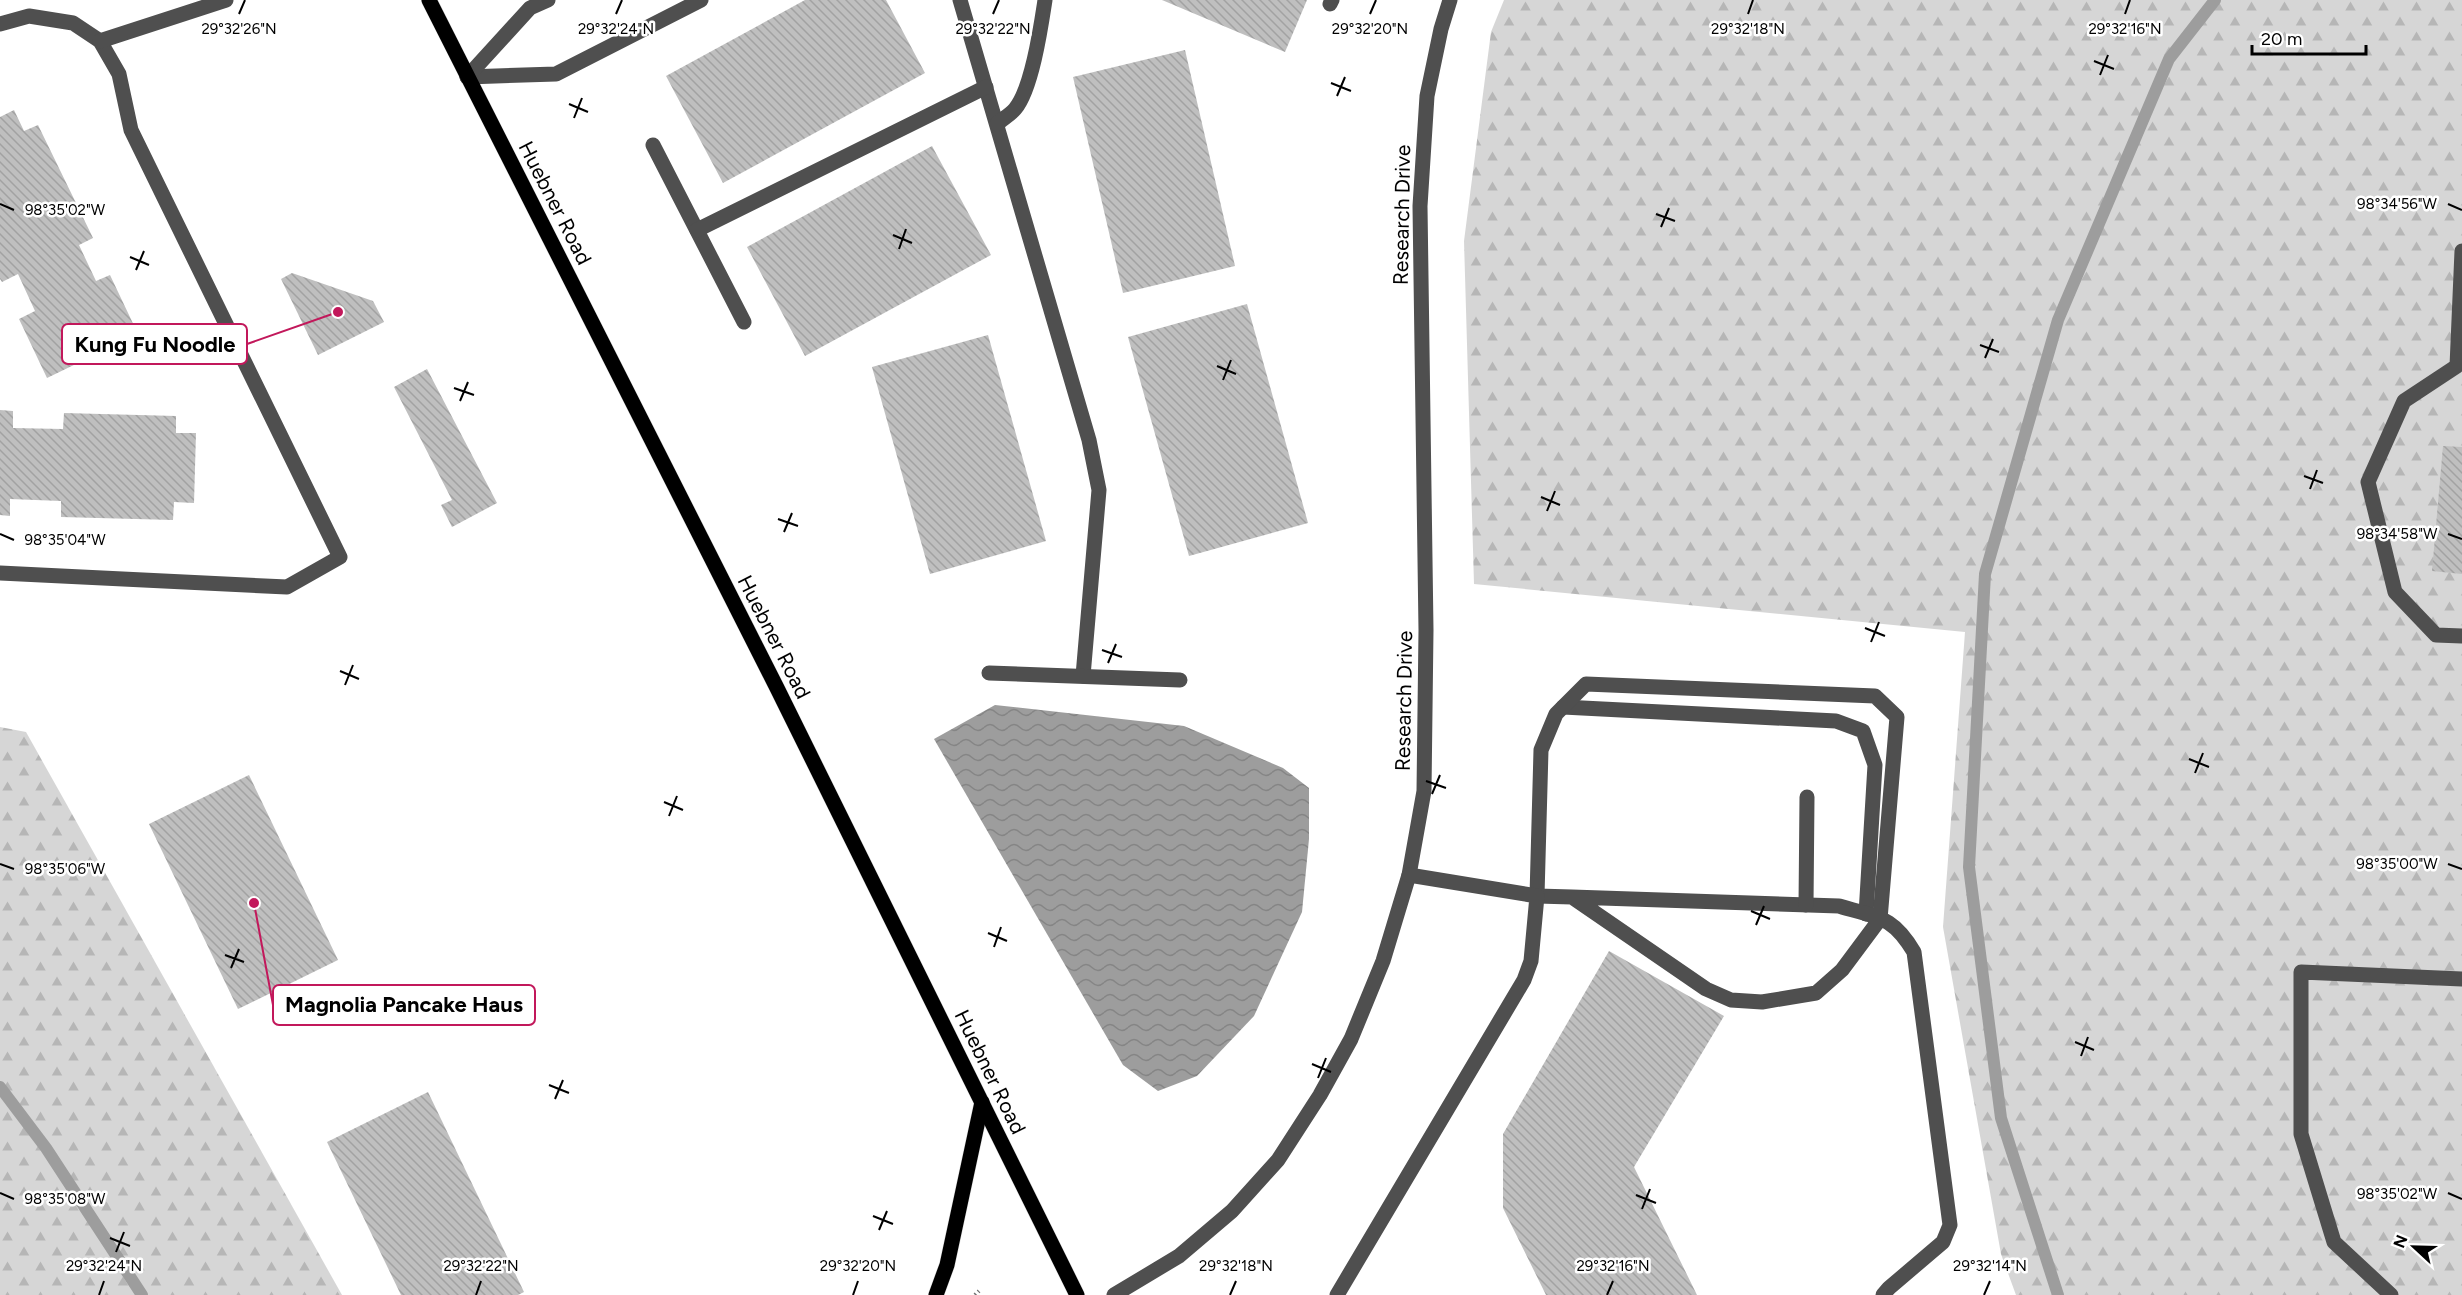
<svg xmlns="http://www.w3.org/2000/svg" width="2462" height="1295" font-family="Figtree,sans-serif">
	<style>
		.forest { fill: url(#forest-firs) }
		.water { fill: url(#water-waves) }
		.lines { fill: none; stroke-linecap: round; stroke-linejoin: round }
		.stream { stroke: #9d9d9d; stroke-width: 12 }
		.building { fill: url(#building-back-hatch) }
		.major-casing { stroke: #dbdbdb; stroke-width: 16 }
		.path { stroke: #717171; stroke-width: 4; stroke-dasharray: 1.5 3; stroke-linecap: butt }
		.minor { stroke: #4f4f4f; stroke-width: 15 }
		.major { stroke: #000; stroke-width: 15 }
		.ticks { fill: none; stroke: #000; stroke-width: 2 }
		.labels { text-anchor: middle; stroke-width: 5; stroke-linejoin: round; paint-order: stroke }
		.street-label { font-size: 21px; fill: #000; stroke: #fff }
		.ticks-label { font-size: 15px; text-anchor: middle; fill: #000; stroke: #fff; stroke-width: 5; stroke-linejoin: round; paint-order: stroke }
		.leader { fill: none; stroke: #c2185b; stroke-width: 2 }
		.callout-dot { fill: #c2185b; stroke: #fff; stroke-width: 2 }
		.callout { fill: #fff; stroke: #c2185b; stroke-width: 2 }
		.callout-label { font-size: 22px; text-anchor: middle; font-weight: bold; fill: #000 }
	</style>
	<defs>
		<pattern id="forest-firs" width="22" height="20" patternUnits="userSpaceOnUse" patternTransform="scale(1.5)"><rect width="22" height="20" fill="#d6d6d6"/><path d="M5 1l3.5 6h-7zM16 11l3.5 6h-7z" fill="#b6b6b6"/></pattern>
		<pattern id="water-waves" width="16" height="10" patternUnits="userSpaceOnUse" patternTransform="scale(1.5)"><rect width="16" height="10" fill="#9d9d9d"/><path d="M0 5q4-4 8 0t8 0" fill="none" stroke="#858585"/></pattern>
		<pattern id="building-back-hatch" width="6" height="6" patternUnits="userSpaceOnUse" patternTransform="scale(1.5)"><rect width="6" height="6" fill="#bfbfbf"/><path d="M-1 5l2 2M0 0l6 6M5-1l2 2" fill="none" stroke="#a2a2a2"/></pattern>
	</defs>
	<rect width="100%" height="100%" fill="#fff"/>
	<g class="forest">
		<polygon points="1504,0 2462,0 2462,1295 2016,1295 2001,1254 1943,927 1965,632 1474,584 1464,241 1491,32"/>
		<polygon points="0,727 26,732 342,1295 0,1295"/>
	</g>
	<polygon class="water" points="995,705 1184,726 1283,768 1309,788 1309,839 1302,912 1254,1016 1197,1076 1158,1091 1123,1065 934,739"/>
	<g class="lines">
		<g class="stream">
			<polyline points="0,1087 46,1148 142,1295"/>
			<polyline points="2058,1295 2001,1118 1969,867 1985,574 2058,320 2169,59 2215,0"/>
		</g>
	</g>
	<g class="building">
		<polygon points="805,0 886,0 925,73 723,183 666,76"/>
		<polygon points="1162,0 1307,0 1285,52"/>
		<polygon points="1185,50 1235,266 1123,293 1073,77"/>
		<polygon points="14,110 24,131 38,125 93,238 79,245 96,281 110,275 138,334 47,378 19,319 35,311 18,274 2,282 0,279 0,117"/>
		<polygon points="932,146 991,255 805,356 747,247"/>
		<polygon points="292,273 373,301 384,322 318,355 281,279"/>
		<polygon points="1247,304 1308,523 1189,556 1128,337"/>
		<polygon points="988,335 1046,541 930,574 872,367"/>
		<polygon points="427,369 497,503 452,527 441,505 452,500 394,387"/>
		<polygon points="0,410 13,411 13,428 63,429 64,413 176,416 176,433 196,433 194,503 174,502 173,520 61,517 61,501 10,499 10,516 0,515"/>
		<polygon points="2443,446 2462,447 2462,574 2432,571"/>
		<polygon points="249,775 338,960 238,1009 149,824"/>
		<polygon points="1609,951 1724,1016 1634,1167 1697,1295 1546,1295 1503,1208 1503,1134"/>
		<polygon points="428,1092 524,1292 518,1295 401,1295 327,1142"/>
	</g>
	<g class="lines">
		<defs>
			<g id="major">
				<polyline points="429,0 777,688 1077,1295"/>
				<polyline points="936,1295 947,1265 982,1102"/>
			</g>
		</defs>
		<use href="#major" class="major-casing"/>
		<polyline class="path" points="975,1295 979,1291"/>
		<g class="minor">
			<polyline points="960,0 1089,440 1099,490 1083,676"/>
			<polyline points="1330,4 1332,0"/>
			<polyline points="0,24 29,16 73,23 100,41 119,74 131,130 340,557 287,587 0,573"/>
			<polyline points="100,41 226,0"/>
			<polyline points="467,77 556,74 701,0"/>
			<polyline points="467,77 530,8 548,0"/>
			<path d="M997 124C1002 119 1010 115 1015 109 1032 89 1041 26 1045 0"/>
			<polyline points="653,145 744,322"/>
			<polyline points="697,230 986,87"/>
			<polyline points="2462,251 2457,366 2404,401 2368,482 2395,592 2436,635 2462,636"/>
			<polyline points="989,673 1180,680"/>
			<polyline points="1563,707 1836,721 1863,731 1875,765 1866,914"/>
			<path d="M1572 897 1706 989 1731 1000 1762 1002 1816 993 1842 970 1880 919 1897 717 1875 696 1586 684 1556 714 1541 750 1537 896 1572 897 1839 906C1878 918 1892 915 1914 952L1950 1225 1943 1242 1889 1288 1883 1295"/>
			<polyline points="1806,905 1807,797"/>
			<polyline points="1114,1295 1179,1256 1232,1211 1278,1160 1320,1095 1351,1039 1383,961 1409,875 1424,791 1426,630 1420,206 1427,96 1441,29 1450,0"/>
			<polyline points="1337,1295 1524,980 1531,961 1537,896 1409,875"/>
			<polyline points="2391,1295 2334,1242 2301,1134 2301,972 2462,979"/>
		</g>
		<use href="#major" class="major"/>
	</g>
	<path class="ticks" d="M239 14 245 0M616 14 622 0M993 14 999 0M1370 14 1376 0M1748 14 1753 0M2125 14 2130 0M2094 61 2114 69M2100 75 2108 55M1331 83 1351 91M1337 96 1345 77M569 104 588 112M574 118 582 98M0 204 14 210M2448 204 2462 210M1656 214 1675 221M1661 227 1669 208M893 235 912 243M899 249 906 229M130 257 149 265M136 270 144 251M1980 345 1999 352M1985 358 1993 339M1217 366 1236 374M1223 380 1231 360M454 388 474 395M460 401 468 382M2304 476 2323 483M2310 489 2317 470M1541 497 1560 505M1547 511 1555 491M778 519 798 526M784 532 792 513M0 534 14 540M2448 534 2462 539M1865 628 1885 636M1871 642 1879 622M1102 650 1122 657M1108 663 1116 644M340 671 359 679M345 685 353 665M2189 759 2209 767M2195 773 2203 753M1426 781 1446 788M1432 794 1440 775M664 802 683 810M669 816 677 796M0 864 14 869M2448 864 2462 869M1751 911 1770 919M1756 925 1764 906M988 933 1007 941M994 947 1001 927M225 955 244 962M231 968 239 949M2075 1042 2094 1050M2081 1056 2088 1037M1312 1064 1331 1072M1318 1078 1326 1058M549 1085 569 1093M555 1099 563 1080M0 1193 14 1199M2448 1193 2462 1199M1636 1195 1656 1203M1642 1209 1650 1189M873 1216 893 1224M879 1230 887 1211M110 1238 130 1246M116 1252 124 1232M99 1295 104 1281M476 1295 481 1281M853 1295 858 1281M1230 1295 1236 1281M1607 1295 1613 1281M1984 1295 1990 1281"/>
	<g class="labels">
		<g class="street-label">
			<text transform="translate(555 203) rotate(63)" y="7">Huebner Road</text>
			<text transform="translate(1402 215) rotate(-89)" y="7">Research Drive</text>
			<text transform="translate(774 637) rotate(63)" y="7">Huebner Road</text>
			<text transform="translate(1404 701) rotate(-89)" y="7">Research Drive</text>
			<text transform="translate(990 1072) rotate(64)" y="7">Huebner Road</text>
		</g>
	</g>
	<g class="ticks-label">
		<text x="239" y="34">29°32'26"N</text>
		<text x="616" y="34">29°32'24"N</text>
		<text x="993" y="34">29°32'22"N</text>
		<text x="1370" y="34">29°32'20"N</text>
		<text x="1748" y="34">29°32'18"N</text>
		<text x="2125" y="34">29°32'16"N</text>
		<text x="2397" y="209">98°34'56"W</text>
		<text x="65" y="215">98°35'02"W</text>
		<text x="2397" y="539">98°34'58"W</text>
		<text x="65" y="545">98°35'04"W</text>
		<text x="2397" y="869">98°35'00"W</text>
		<text x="65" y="874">98°35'06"W</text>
		<text x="2397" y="1199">98°35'02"W</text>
		<text x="65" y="1204">98°35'08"W</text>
		<text x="104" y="1271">29°32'24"N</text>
		<text x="481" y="1271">29°32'22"N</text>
		<text x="858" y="1271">29°32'20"N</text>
		<text x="1236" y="1271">29°32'18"N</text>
		<text x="1613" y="1271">29°32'16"N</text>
		<text x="1990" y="1271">29°32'14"N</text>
	</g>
	<path class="leader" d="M338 312L247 344M254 903L273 1005"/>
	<g class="callout-dot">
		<circle cx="338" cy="312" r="6"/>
		<circle cx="254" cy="903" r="6"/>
	</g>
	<g class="callout">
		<rect x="62" y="324" width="185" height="40" rx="6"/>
		<rect x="273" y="985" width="262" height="40" rx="6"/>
	</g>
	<g class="callout-label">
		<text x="155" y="352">Kung Fu Noodle</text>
		<text x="404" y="1012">Magnolia Pancake Haus</text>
	</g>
	<g transform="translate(2414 1247) rotate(292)" stroke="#ffffff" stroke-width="4.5" paint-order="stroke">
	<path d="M0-4.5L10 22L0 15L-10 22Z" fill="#000000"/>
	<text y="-9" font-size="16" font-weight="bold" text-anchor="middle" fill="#000000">N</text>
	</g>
	<path d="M2252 45v9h114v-9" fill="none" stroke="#000000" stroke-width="3"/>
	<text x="2261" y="45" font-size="18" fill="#000000" stroke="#ffffff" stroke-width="4.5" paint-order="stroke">20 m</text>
</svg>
